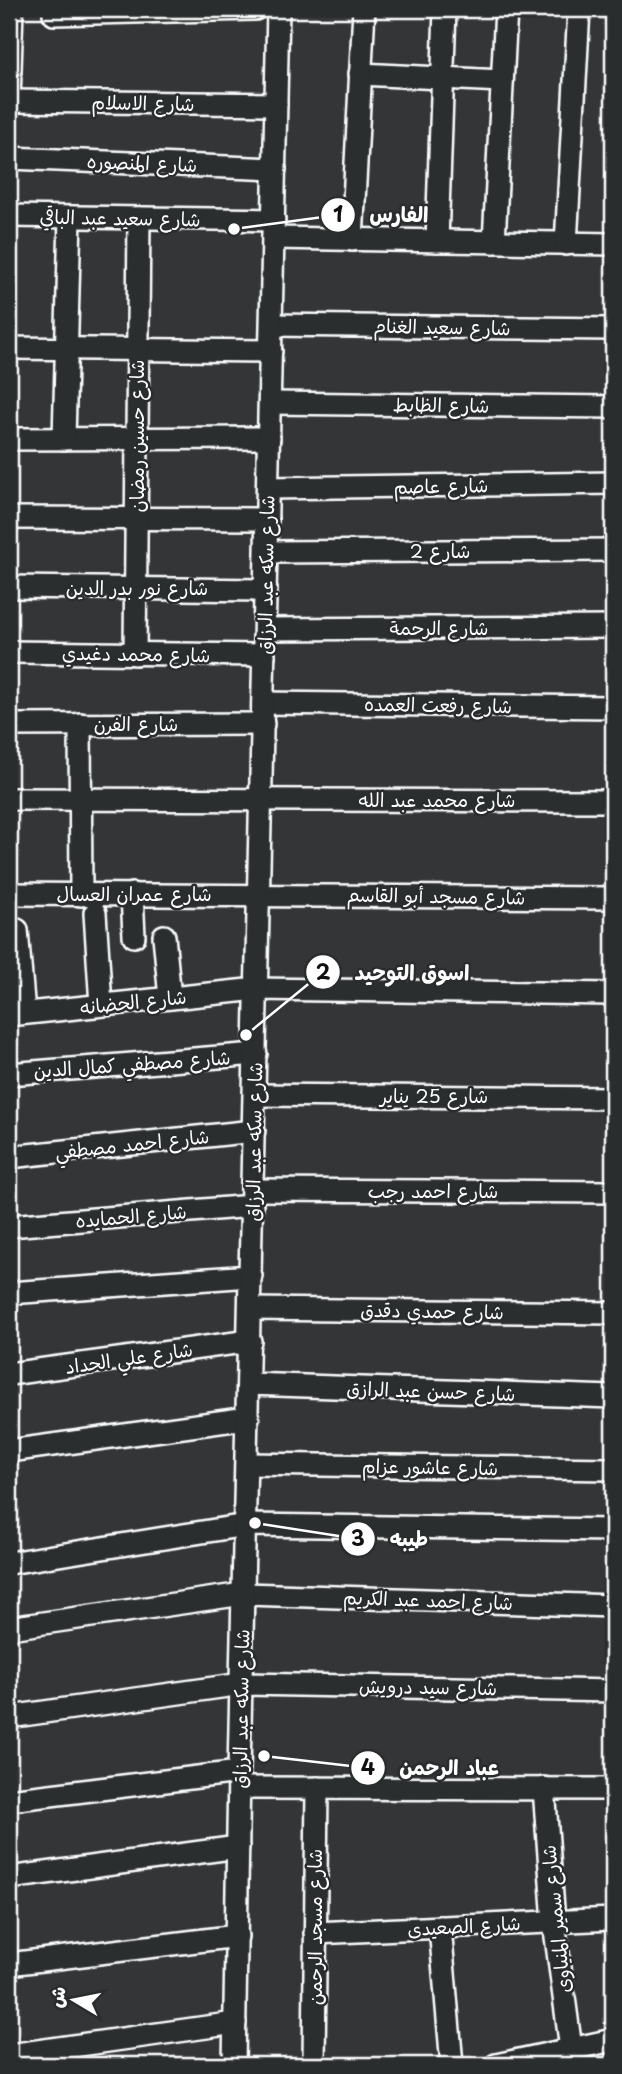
<svg xmlns="http://www.w3.org/2000/svg" width="622" height="2074" font-family="'Playpen Sans','Playpen Sans Arabic',sans-serif">
	<style>
		.lines { fill: none; stroke-linecap: round; stroke-linejoin: round }
		.minor-casing { stroke: #fff; stroke-width: 26 }
		.minor { stroke: #2a2d2e; stroke-width: 21 }
		.labels { text-anchor: middle; stroke-width: 5; stroke-linejoin: round; paint-order: stroke }
		.street-label { font-size: 19px; fill: #fff; stroke: #2a2d2e }
		.leader { fill: none; stroke: #fff; stroke-width: 2.5 }
		.callout-dot { fill: #fff; stroke: #2a2d2e; stroke-width: 2.5 }
		.mark-label { font-size: 21px; text-anchor: middle; font-weight: bold; fill: #111 }
		.callout-label { font-size: 21px; text-anchor: middle; font-weight: bold; fill: #fff; stroke: #2a2d2e; stroke-width: 5; stroke-linejoin: round; paint-order: stroke }
	</style>
	<rect width="100%" height="100%" fill="#333536"/>
	<filter id="ink" filterUnits="userSpaceOnUse"><feTurbulence type="fractalNoise" baseFrequency=".0143" numOctaves="2"/><feDisplacementMap in="SourceGraphic" scale="14" xChannelSelector="R" yChannelSelector="G"/><feConvolveMatrix kernelMatrix="1 2 1 2 8 2 1 2 1" color-interpolation-filters="sRGB"/></filter>
	<g filter="url(#ink)">
		<g class="lines">
			<defs>
				<g id="minor">
					<polyline points="54,14 255,9"/>
					<polyline points="360,74 502,81"/>
					<polyline points="9,101 276,104"/>
					<polyline points="9,101 12,9"/>
					<polyline points="9,158 275,169"/>
					<polyline points="9,216 274,220"/>
					<polyline points="273,238 613,244"/>
					<polyline points="352,240 364,9"/>
					<polyline points="437,241 445,9"/>
					<polyline points="494,242 506,9"/>
					<polyline points="566,244 579,9"/>
					<polyline points="272,325 613,329"/>
					<polyline points="9,348 271,351"/>
					<polyline points="270,403 613,407"/>
					<polyline points="9,439 269,438"/>
					<polyline points="64,439 70,217"/>
					<polyline points="268,488 613,483"/>
					<polyline points="9,518 267,519"/>
					<polyline points="267,552 613,550"/>
					<polyline points="9,587 266,590"/>
					<polyline points="265,629 613,627"/>
					<polyline points="9,652 264,655"/>
					<polyline points="135,654 139,218"/>
					<polyline points="263,703 613,707"/>
					<polyline points="80,724 81,895"/>
					<polyline points="9,725 263,724"/>
					<polyline points="9,799 613,801"/>
					<polyline points="9,894 613,898"/>
					<polyline points="132,894 134,936"/>
					<polyline points="95,913 101,1005"/>
					<polyline points="17,930 24,1013"/>
					<polyline points="164,936 170,998"/>
					<polyline points="9,1015 257,989 613,994"/>
					<polyline points="9,1074 256,1054"/>
					<polyline points="255,1095 613,1098"/>
					<polyline points="9,1157 254,1131"/>
					<polyline points="253,1190 613,1192"/>
					<polyline points="9,1226 252,1206"/>
					<polyline points="9,1293 251,1276"/>
					<polyline points="250,1309 613,1313"/>
					<polyline points="9,1374 250,1341"/>
					<polyline points="249,1384 613,1397"/>
					<polyline points="9,1451 248,1418"/>
					<polyline points="247,1464 613,1469"/>
					<polyline points="9,1563 246,1525 613,1530"/>
					<polyline points="9,1628 243,1594 613,1606"/>
					<polyline points="9,1717 242,1684 613,1691"/>
					<polyline points="239,1788 613,1789"/>
					<polyline points="544,1788 554,1922 571,2049"/>
					<polyline points="9,1800 239,1772"/>
					<polyline points="9,1878 238,1847"/>
					<polyline points="440,1927 452,2065"/>
					<polyline points="315,1933 613,1919"/>
					<polyline points="9,1964 237,1936"/>
					<polyline points="9,2055 235,2023"/>
					<polyline points="234,2065 239,1772 278,9"/>
					<polyline points="314,2065 317,1788"/>
					<polyline points="496,2065 613,2040"/>
				</g>
			</defs>
			<use href="#minor" class="minor-casing"/>
			<use href="#minor" class="minor"/>
		</g>
	</g>
	<g class="labels">
		<g class="street-label">
			<text transform="translate(143 103) rotate(1)" y="7">شارع الاسلام</text>
			<text transform="translate(142 163) rotate(2)" y="7">شارع المنصوره</text>
			<text transform="translate(120 218) rotate(1)" y="7">شارع سعيد عبد الباقي</text>
			<text transform="translate(442 327) rotate(1)" y="7">شارع سعيد الغنام</text>
			<text transform="translate(441 405) rotate(1)" y="7">شارع الظابط</text>
			<text transform="translate(137 436) rotate(-90)" y="7">شارع حسين رمضان</text>
			<text transform="translate(441 486) rotate(-1)" y="7">شارع عاصم</text>
			<text x="440" y="558">شارع 2</text>
			<text transform="translate(266 575) rotate(-89)" y="7">شارع سكه عبد الرزاق</text>
			<text x="137" y="595">شارع نور بدر الدين</text>
			<text x="439" y="635">شارع الرحمة</text>
			<text transform="translate(136 654) rotate(1)" y="7">شارع محمد دغيدي</text>
			<text transform="translate(438 705) rotate(1)" y="7">شارع رفعت العمده</text>
			<text x="136" y="731">شارع الفرن</text>
			<text x="437" y="807">شارع محمد عبد الله</text>
			<text x="134" y="901">شارع عمران العسال</text>
			<text transform="translate(436 896) rotate(1)" y="7">شارع مسجد أبو القاسم</text>
			<text transform="translate(133 1002) rotate(-6)" y="7">شارع الحضانه</text>
			<text transform="translate(132 1064) rotate(-4)" y="7">شارع مصطفي كمال الدين</text>
			<text x="434" y="1103">شارع 25 يناير</text>
			<text transform="translate(254 1142) rotate(-89)" y="7">شارع سكه عبد الرزاق</text>
			<text transform="translate(132 1144) rotate(-6)" y="7">شارع احمد مصطفي</text>
			<text x="433" y="1198">شارع احمد رجب</text>
			<text transform="translate(131 1216) rotate(-5)" y="7">شارع الحمايده</text>
			<text transform="translate(432 1311) rotate(1)" y="7">شارع حمدي دقدق</text>
			<text transform="translate(129 1358) rotate(-8)" y="7">شارع علي الحداد</text>
			<text transform="translate(431 1391) rotate(2)" y="7">شارع حسن عبد الرازق</text>
			<text transform="translate(430 1467) rotate(1)" y="7">شارع عاشور عزام</text>
			<text transform="translate(428 1600) rotate(2)" y="7">شارع احمد عبد الكريم</text>
			<text transform="translate(428 1687) rotate(1)" y="7">شارع سيد درويش</text>
			<text transform="translate(241 1709) rotate(-89)" y="7">شارع سكه عبد الرزاق</text>
			<text transform="translate(556 1919) rotate(-96)" y="7">شارع سمير المنياوى</text>
			<text transform="translate(464 1926) rotate(-3)" y="7">شارع الصعيدى</text>
			<text transform="translate(315 1927) rotate(-90)" y="7">شارع مسجد الرحمن</text>
		</g>
	</g>
	<path class="leader" d="M234 229L338 215M246 1035L323 972M255 1523L358 1539M264 1756L368 1768"/>
	<g class="callout-dot">
		<circle cx="234" cy="229" r="7"/>
		<circle cx="246" cy="1035" r="7"/>
		<circle cx="255" cy="1523" r="7"/>
		<circle cx="264" cy="1756" r="7"/>
		<circle cx="338" cy="215" r="18"/>
		<circle cx="323" cy="972" r="18"/>
		<circle cx="358" cy="1539" r="18"/>
		<circle cx="368" cy="1768" r="18"/>
	</g>
	<g class="mark-label">
		<text x="338" y="222">1</text>
		<text x="323" y="980">2</text>
		<text x="358" y="1546">3</text>
		<text x="368" y="1775">4</text>
	</g>
	<g class="callout-label">
		<text x="399" y="222">الفارس</text>
		<text x="412" y="980">اسوق التوحيد</text>
		<text x="409" y="1546">طيبه</text>
		<text x="449" y="1775">عباد الرحمن</text>
	</g>
	<rect width="622" height="2074" fill="none" stroke="#2a2d2e" stroke-width="35"/>
	<rect x="18" y="18" width="587" height="2039" fill="none" stroke="#fff" stroke-width="2.5" filter="url(#ink)"/>
	<g transform="translate(74 2000) rotate(280)" stroke="#2a2d2e" stroke-width="5" paint-order="stroke">
	<path d="M0-5L12 26L0 18L-12 26Z" fill="#ffffff"/>
	<text y="-10" font-size="19" font-weight="bold" text-anchor="middle" fill="#ffffff">ش</text>
	</g>
</svg>
